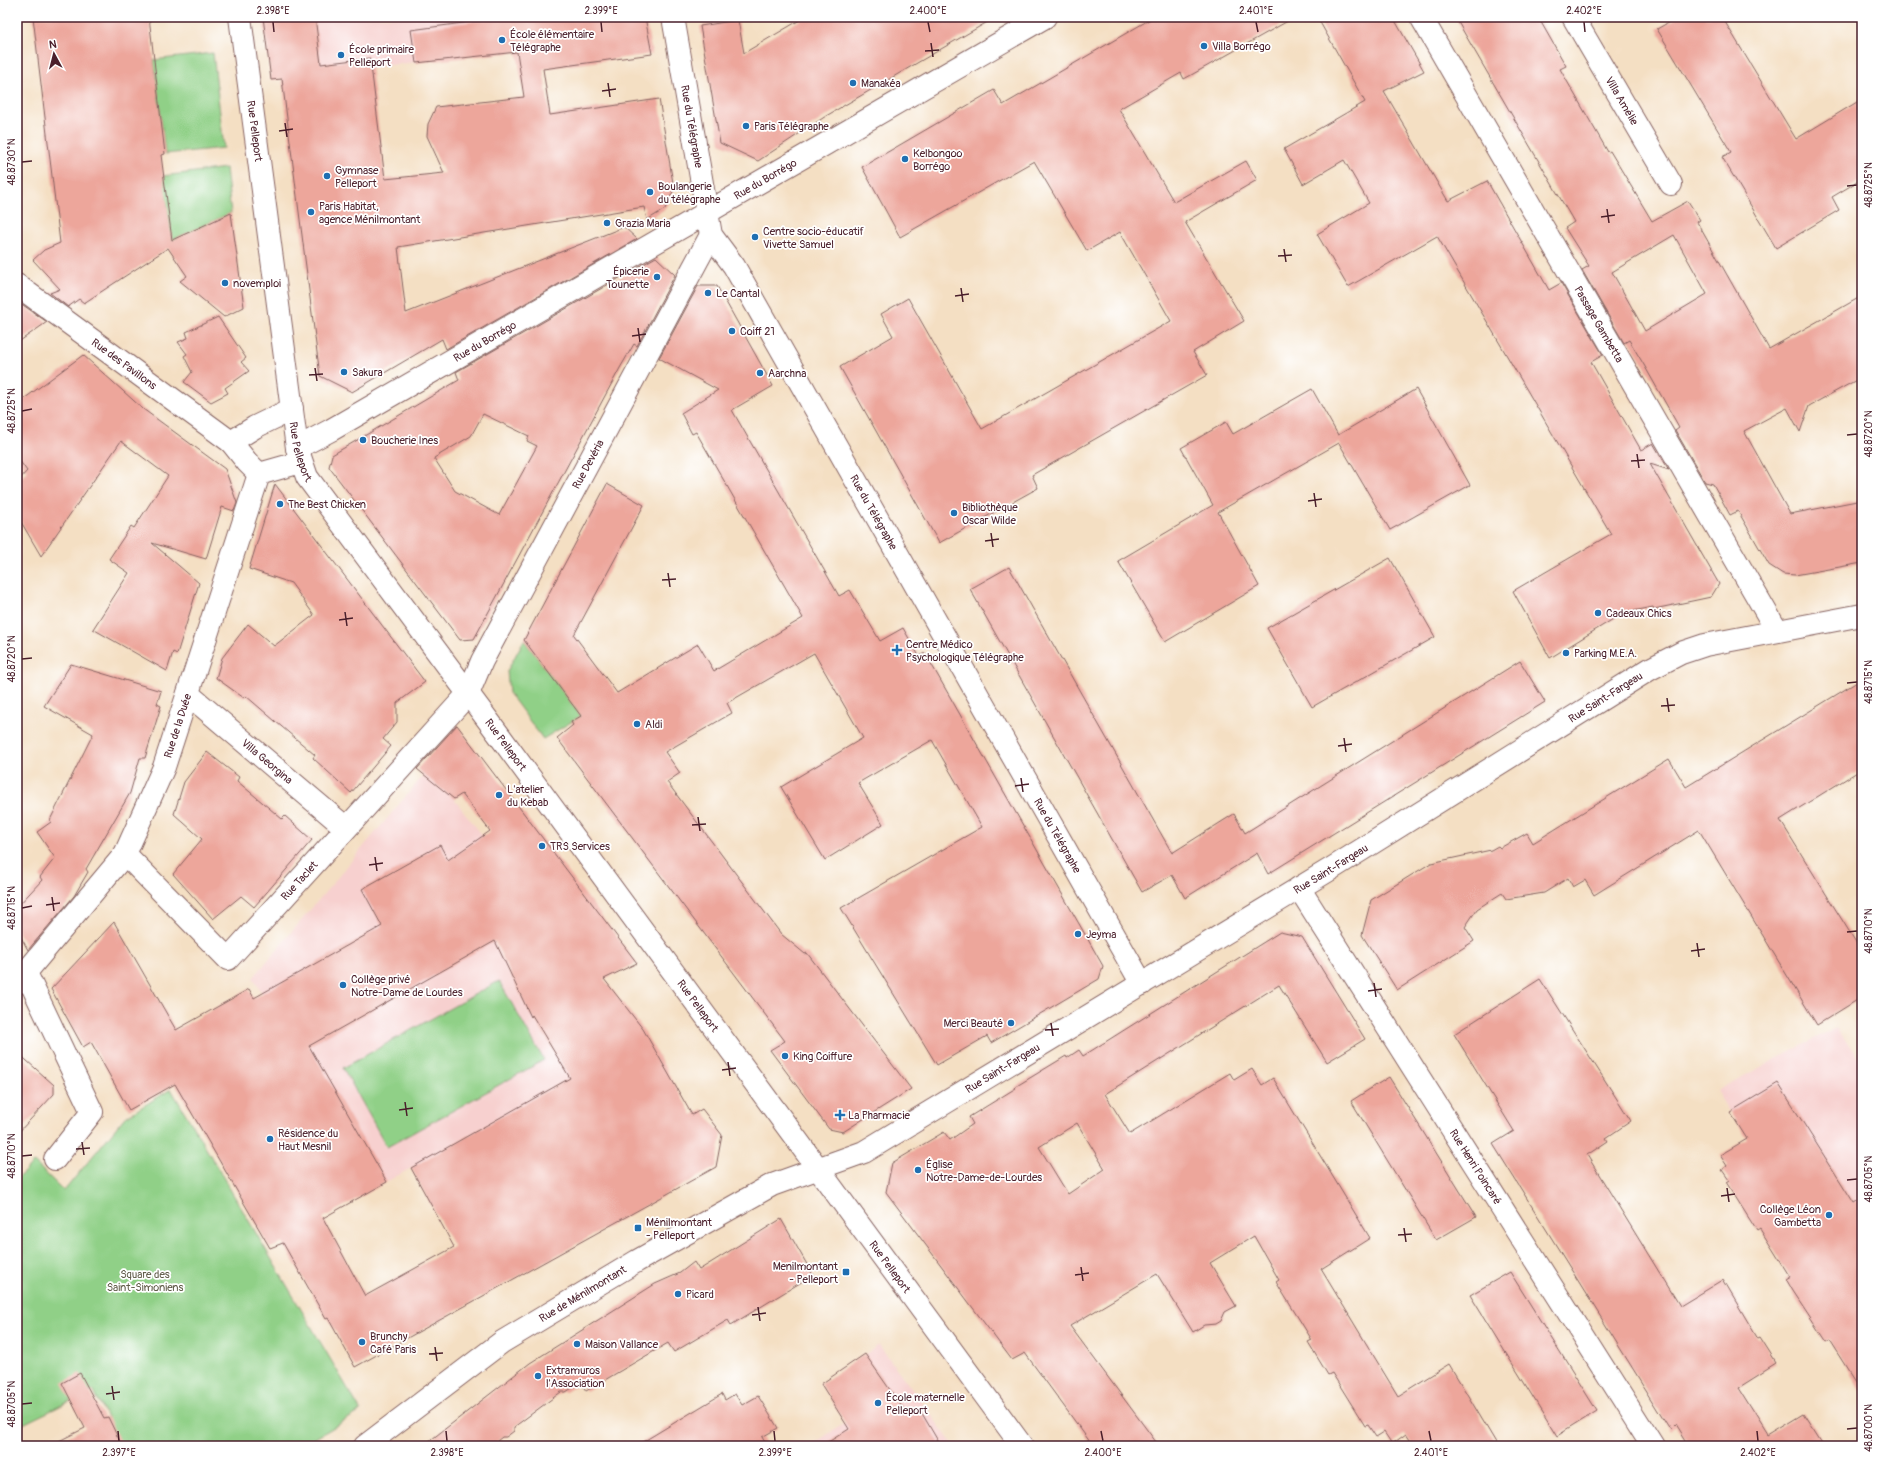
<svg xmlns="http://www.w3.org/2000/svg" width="1879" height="1463" font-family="Pangolin,sans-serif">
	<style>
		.built { fill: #f7d0cf }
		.green { fill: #90d087; stroke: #6d7859 }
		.building { fill: #eda69b; fill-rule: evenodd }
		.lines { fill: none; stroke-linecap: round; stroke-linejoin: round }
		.minor-casing { stroke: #866260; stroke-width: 24 }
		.minor { stroke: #fff; stroke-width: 22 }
		.ticks { fill: none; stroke: #4a1f2b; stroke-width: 1.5 }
		.poi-dot { fill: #1f6fb2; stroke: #fff; stroke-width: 1.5 }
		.labels { text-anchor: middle; stroke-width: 3.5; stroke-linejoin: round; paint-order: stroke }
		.poi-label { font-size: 11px; fill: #4a1f2b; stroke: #fff; text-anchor: start }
		.street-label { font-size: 11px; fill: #4a1f2b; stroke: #fff }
		.park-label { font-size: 11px; fill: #625d4b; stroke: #fff }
		.neatline { fill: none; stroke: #4a1f2b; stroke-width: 1.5 }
		.ticks-label { font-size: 10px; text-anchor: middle; fill: #4a1f2b }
	</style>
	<rect width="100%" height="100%" fill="#fff"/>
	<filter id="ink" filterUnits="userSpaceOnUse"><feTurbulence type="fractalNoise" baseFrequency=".025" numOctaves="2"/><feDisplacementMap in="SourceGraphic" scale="8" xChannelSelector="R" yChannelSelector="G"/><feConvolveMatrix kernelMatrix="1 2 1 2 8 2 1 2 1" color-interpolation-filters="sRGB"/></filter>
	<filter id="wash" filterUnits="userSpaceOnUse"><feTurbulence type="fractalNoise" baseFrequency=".012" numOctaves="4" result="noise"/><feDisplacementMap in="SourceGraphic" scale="16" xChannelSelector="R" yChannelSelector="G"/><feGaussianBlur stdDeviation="0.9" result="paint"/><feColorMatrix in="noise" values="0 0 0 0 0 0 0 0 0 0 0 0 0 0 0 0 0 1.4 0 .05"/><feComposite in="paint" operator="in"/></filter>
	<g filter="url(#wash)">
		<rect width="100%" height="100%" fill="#f4dfc3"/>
		<g class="built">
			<polygon points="263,17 645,17 648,33 271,80"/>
			<polygon points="417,769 454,799 483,836 453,858 531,1016 532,1015 570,1078 365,1194 254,998 262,993 253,978 423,776"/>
			<polygon points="1836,1027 1862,1063 1862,1319 1716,1091"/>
			<polygon points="879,1345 954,1446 810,1446 845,1423 821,1384"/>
		</g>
		<g class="green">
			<polygon points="213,53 224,148 165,154 154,60"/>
			<polygon points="226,168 231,213 172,240 163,176"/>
			<polygon points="524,640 581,716 543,739 509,693 507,671"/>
			<polygon points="499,981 544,1060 387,1147 343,1068"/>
			<polygon points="171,1089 361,1411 302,1446 121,1446 93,1390 17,1427 17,1179 34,1162 64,1191 124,1118"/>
		</g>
		<g id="blocks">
			<g class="building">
				<polygon points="33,17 149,17 165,154 161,155 172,240 231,213 244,307 224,317 180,281 187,276 168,248 84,303 79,299 68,307 50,293 60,289 33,260 44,250 60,243"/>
				<polygon points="263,17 315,17 321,64 370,58 385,179 444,173 427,136 428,124 436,107 524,97 517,52 416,63 411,30 508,17 645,17 652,54 543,69 550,115 659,99 674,189 665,209 647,220 644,207 398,247 406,313 624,227 637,239 446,349 442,339 352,392 320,376 282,79 271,80"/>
				<polygon points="805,17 996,17 826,116 758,161 720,143 700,26 738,20 744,53"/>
				<polygon points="1154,17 1295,17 1184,79 1181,73 1119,109 1174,202 1246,161 1257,180 1185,222 1244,321 1193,352 1207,375 1032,475 1038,488 939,543 840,367 893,336 881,314 908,298 982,429 1171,321 1120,232 1087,251 1034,161 900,237 862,167 994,90 1003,105"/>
				<polygon points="1317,17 1393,17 1424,71 1384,91 1448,201 1487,181 1549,290 1561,283 1603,355 1591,362 1641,450 1653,443 1669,470 1650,464 1719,584 1711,597 1654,609 1653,607 1623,613 1550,658 1513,591 1611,534 1437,236 1348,287 1317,234 1369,203 1344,160 1303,184 1284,149 1365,102"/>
				<path d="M1455 17H1538L1566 66 1560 69 1608 152 1610 151 1652 221 1688 201 1700 220 1697 222 1769 349 1862 296V377L1809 406 1800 432 1787 408 1744 431 1790 514 1862 500V563L1795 575 1783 574 1769 565 1738 511 1730 515 1713 484 1705 482 1675 430 1679 427 1644 365 1629 340 1624 343 1582 270 1589 266 1565 228 1574 222ZM1674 235 1707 294 1645 331 1612 272Z"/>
				<polygon points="1678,17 1722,17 1796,139 1862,99 1862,179 1832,197 1839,210 1776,248 1722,157 1731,152 1657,29"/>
				<path d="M656 257 675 275 637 346 634 344 620 368 474 639 460 640 329 467 332 455 459 380 456 372ZM483 414 529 436 527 441 537 446 499 515 455 491 434 458 471 436Z"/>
				<polygon points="698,286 717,286 773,386 732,410 839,596 850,590 880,641 903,628 919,656 925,653 1103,966 1099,979 991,1043 987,1036 937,1065 841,908 982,827 932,740 858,783 883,824 825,860 781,787 863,738 814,653 727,703 732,713 665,752 680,773 667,782 781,934 805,954 807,953 911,1089 843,1132 829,1129 770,1050 785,1041 557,738 573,725 571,722 581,716 524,640 607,484 644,505 574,635 617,693 698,644 714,671 803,618 696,432 692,434 681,413 718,390 659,358"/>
				<polygon points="23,305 47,322 17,343 17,308"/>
				<polygon points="218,317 246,358 241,362 249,371 225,388 228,393 211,402 184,382 192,372 184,356 187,354 178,342 188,338 186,332"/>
				<polygon points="83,355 143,409 225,469 237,503 234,511 222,507 206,559 152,543 199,583 177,654 173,652 167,671 93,629 129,573 109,559 131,526 134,528 168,476 121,441 41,556 17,515 17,482 27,471 17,457 17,404"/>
				<polygon points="1312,389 1338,435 1416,389 1470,485 1390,530 1339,443 1218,512 1259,586 1165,642 1118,561 1213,505 1181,448 1226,422 1233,434"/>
				<polygon points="275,484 425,682 397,703 397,722 383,739 391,746 351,793 313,758 315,755 275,721 246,696 244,698 216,678 222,658 248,624 274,646 314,615 291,583 249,569"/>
				<polygon points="1390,558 1435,637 1312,707 1267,628"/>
				<polygon points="1009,567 1172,853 1234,814 1245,833 1520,661 1545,702 1268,874 1257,853 1185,898 1172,875 1142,892 970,589"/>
				<polygon points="71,664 161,691 157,704 161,706 145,758 140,758 130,793 86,869 88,872 74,896 28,950 17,930 17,907 42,880 40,877 55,858 37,832 51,822 50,820 93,734 44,706"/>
				<polygon points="1862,679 1862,769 1780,820 1862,952 1862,997 1817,1025 1699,830 1594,895 1585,880 1573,887 1568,878 1544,893 1506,899 1502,893 1477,909 1465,927 1474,941 1397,990 1362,935 1371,900 1431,863 1491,850 1498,846 1500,848 1527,833 1533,843 1669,759 1686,787"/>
				<path d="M457 725 637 963 604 979 643 1029 692 1115 702 1109 722 1135 716 1167 355 1367 328 1318 326 1319 283 1243 270 1248 175 1084 129 1110 91 1042 83 1047 51 989 114 922 176 1030 249 989 254 998 382 926 362 889 440 845 448 860 490 831 462 794 454 799 417 769ZM495 941 531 1017 532 1015 570 1078 411 1168 454 1247 365 1296 323 1218 387 1182 309 1046Z"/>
				<polygon points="207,752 239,777 237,781 282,819 285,816 312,840 254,907 241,896 213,919 173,874 202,839 174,814 184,782"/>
				<path d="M1280 932 1302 937 1365 1039 1327 1062 1279 985 1105 1094 1130 1134 1230 1073 1234 1080 1252 1069 1262 1085 1273 1078 1370 1238 1321 1269 1398 1396 1449 1364 1498 1446H1414L1406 1434 1392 1444 1384 1432 1376 1437 1368 1425 1365 1426 1332 1373 1328 1375 1308 1342 1312 1340 1276 1282 1279 1280 1254 1236 1210 1263 1236 1306 1225 1312 1221 1321 1216 1324 1204 1325 1193 1332 1157 1274 1070 1326 1159 1446H1093L1025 1353 1012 1360 886 1192 892 1163 944 1132 950 1140 973 1124 969 1117 1016 1088 1015 1087 1066 1056 1067 1058 1079 1050 1083 1056ZM1077 1123 1105 1169 1068 1194 1039 1147Z"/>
				<polygon points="1540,979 1631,1121 1606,1138 1608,1141 1587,1155 1680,1306 1723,1280 1758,1339 1760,1338 1776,1363 1738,1387 1768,1435 1804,1413 1825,1446 1689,1446 1676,1425 1671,1430 1493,1144 1514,1131 1454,1034"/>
				<polygon points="17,1052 54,1085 54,1094 17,1134"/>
				<polygon points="1389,1077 1476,1217 1436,1240 1351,1101"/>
				<polygon points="1778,1083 1854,1203 1862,1198 1862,1392 1829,1340 1825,1342 1792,1292 1785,1280 1790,1277 1760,1229 1757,1231 1726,1182 1729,1180 1722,1170 1727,1166 1720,1155 1747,1139 1730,1112"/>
				<polygon points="781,1219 813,1275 731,1325 728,1320 674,1352 668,1343 586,1391 581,1382 566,1392 561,1392 514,1427 514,1431 506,1437 502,1437 491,1446 423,1446 530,1363 655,1284 680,1273 694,1262 699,1270"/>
				<polygon points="1510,1272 1597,1411 1557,1436 1470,1295"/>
				<polygon points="865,1354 909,1417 920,1410 941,1446 822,1446 849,1429 821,1384"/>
				<polygon points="80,1373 104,1418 108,1417 122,1446 49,1446 85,1428 62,1383"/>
				<polygon points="722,1394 725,1400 735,1394 742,1405 758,1396 778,1428 762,1437 767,1446 636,1446"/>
			</g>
		</g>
	</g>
	<g filter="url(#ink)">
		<use href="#blocks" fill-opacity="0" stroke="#866260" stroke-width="1"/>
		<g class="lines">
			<defs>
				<g id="minor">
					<path id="s1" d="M240 17 297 448 307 477 499 735 1022 1446"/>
					<path id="s2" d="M673 17 711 235 734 266 1142 984"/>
					<path id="s3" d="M1421 17 1777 631"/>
					<path id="s4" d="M1573 17 1671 184"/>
					<path id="s5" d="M17 285 231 442 247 462 259 474"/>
					<polyline points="231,442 255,427 292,409"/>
					<path id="s6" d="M297 448 331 430 1045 17"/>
					<path id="s7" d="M188 694 346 828"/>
					<path id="s8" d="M125 854 228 959 468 694 482 661 711 235"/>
					<path id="s9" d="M1299 888 1653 1446"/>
					<polyline points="26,973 92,1112 55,1159"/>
					<path id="s10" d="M17 983 125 854 164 767 259 474 301 462"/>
					<path id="s11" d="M365 1446 502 1342 637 1261 772 1185 864 1152 1334 867 1650 669 1681 653 1705 645 1862 615"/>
				</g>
			</defs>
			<use href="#minor" class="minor-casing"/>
			<use href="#minor" class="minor"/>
		</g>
	</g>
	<path class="ticks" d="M273 22 274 32M601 22 602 32M928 22 930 32M1256 22 1258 32M1584 22 1585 32M931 43 933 57M925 51 939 50M608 83 610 97M602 91 616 89M285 123 287 137M279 131 293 129M22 162 32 161M1847 186 1857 185M1607 209 1609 223M1601 217 1615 215M1284 249 1286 262M1278 256 1292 255M961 288 963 302M955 296 969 294M638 328 640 342M632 336 646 334M315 368 317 381M309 375 323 374M22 411 32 409M1847 435 1857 434M1637 454 1639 468M1631 461 1645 460M1314 493 1316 507M1308 501 1322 499M991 533 993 547M985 541 999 539M668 573 670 587M662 580 676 579M345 612 347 626M339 620 353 618M22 659 32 658M1847 683 1857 682M1667 698 1669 712M1661 706 1675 705M1344 738 1346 752M1338 746 1352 744M1021 778 1023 792M1015 786 1029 784M698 817 700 831M692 825 706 824M375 857 377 871M369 865 383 863M52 897 54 911M46 905 60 903M22 908 32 906M1847 932 1857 931M1697 943 1699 957M1691 951 1705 949M1374 983 1376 997M1368 991 1382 989M1051 1023 1053 1036M1045 1030 1059 1029M728 1062 730 1076M722 1070 736 1068M405 1102 407 1116M399 1110 413 1108M82 1142 84 1155M76 1149 90 1148M22 1156 32 1155M1847 1180 1857 1179M1727 1188 1729 1202M1721 1196 1735 1194M1404 1228 1406 1242M1398 1235 1412 1234M1081 1267 1083 1281M1075 1275 1089 1273M758 1307 760 1321M752 1315 766 1313M435 1347 437 1361M429 1354 443 1353M112 1386 114 1400M106 1394 120 1392M22 1404 32 1403M1847 1429 1857 1428M118 1431 119 1441M446 1431 447 1441M774 1431 775 1441M1101 1431 1103 1441M1429 1431 1431 1441M1757 1431 1758 1441"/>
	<g class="poi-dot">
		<circle cx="502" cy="40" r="4"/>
		<circle cx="1204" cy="46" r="4"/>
		<circle cx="341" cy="55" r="4"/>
		<circle cx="853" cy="83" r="4"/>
		<circle cx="746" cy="126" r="4"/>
		<circle cx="905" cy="159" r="4"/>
		<circle cx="327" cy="176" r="4"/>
		<circle cx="650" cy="192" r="4"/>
		<circle cx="311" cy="212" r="4"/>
		<circle cx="607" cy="223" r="4"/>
		<circle cx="755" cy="237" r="4"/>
		<circle cx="657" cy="277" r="4"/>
		<circle cx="225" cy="283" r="4"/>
		<circle cx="708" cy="293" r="4"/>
		<circle cx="732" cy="331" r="4"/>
		<circle cx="344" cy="372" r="4"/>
		<circle cx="760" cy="373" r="4"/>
		<circle cx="363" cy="440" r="4"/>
		<circle cx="280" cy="504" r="4"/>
		<circle cx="954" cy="513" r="4"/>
		<circle cx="1598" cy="613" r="4"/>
		<path d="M895 644h4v4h4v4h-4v4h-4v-4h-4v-4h4z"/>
		<circle cx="1566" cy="653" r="4"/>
		<circle cx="637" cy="724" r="4"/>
		<circle cx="499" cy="795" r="4"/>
		<circle cx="542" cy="846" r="4"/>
		<circle cx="1078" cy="934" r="4"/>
		<circle cx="343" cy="985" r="4"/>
		<circle cx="1011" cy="1023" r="4"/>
		<circle cx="785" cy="1056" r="4"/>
		<path d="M838 1109h4v4h4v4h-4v4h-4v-4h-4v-4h4z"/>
		<circle cx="270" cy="1139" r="4"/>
		<circle cx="918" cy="1170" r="4"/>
		<circle cx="1829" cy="1215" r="4"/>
		<rect x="634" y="1224" width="8" height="8" rx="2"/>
		<rect x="842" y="1268" width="8" height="8" rx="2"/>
		<circle cx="678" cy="1294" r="4"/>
		<circle cx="362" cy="1342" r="4"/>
		<circle cx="577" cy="1344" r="4"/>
		<circle cx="538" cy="1376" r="4"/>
		<circle cx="878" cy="1403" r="4"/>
	</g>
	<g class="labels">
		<g class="poi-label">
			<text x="510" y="38">École élémentaire<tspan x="510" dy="13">Télégraphe</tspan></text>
			<text x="1212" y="50">Villa Borrégo</text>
			<text x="349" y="53">École primaire<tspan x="349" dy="13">Pelleport</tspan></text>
			<text x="861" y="87">Manakéa</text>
			<text x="754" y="130">Paris Télégraphe</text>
			<text x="913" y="157">Kelbongoo<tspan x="913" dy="13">Borrégo</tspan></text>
			<text x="335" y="174">Gymnase<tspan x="335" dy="13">Pelleport</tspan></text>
			<text x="658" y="190">Boulangerie<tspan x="658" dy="13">du télégraphe</tspan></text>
			<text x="319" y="210">Paris Habitat,<tspan x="319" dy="13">agence Ménilmontant</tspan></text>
			<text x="615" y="227">Grazia Maria</text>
			<text x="763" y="235">Centre socio-éducatif<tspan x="763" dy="13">Vivette Samuel</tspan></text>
			<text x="649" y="275" text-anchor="end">Épicerie<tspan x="649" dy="13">Tounette</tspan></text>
			<text x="233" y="287">novemploi</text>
			<text x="716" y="297">Le Cantal</text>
			<text x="740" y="335">Coiff 21</text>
			<text x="352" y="376">Sakura</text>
			<text x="768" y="377">Aarchna</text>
			<text x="371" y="444">Boucherie Ines</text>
			<text x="288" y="508">The Best Chicken</text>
			<text x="962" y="511">Bibliothèque<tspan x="962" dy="13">Oscar Wilde</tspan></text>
			<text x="1606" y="617">Cadeaux Chics</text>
			<text x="906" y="648">Centre Médico<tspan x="906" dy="13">Psychologique Télégraphe</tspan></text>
			<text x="1574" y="657">Parking M.E.A.</text>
			<text x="645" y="728">Aldi</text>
			<text x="507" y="793">L'atelier<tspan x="507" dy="13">du Kebab</tspan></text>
			<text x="550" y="850">TRS Services</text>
			<text x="1086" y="938">Jeyma</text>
			<text x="351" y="983">Collège privé<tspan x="351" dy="13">Notre-Dame de Lourdes</tspan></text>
			<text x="1003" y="1027" text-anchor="end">Merci Beauté</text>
			<text x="793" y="1060">King Coiffure</text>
			<text x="848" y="1119">La Pharmacie</text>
			<text x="278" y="1137">Résidence du<tspan x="278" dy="13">Haut Mesnil</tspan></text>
			<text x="926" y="1168">Église<tspan x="926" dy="13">Notre-Dame-de-Lourdes</tspan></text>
			<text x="1821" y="1213" text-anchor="end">Collège Léon<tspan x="1821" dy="13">Gambetta</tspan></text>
			<text x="646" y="1226">Ménilmontant<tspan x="646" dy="13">- Pelleport</tspan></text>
			<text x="838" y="1270" text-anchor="end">Menilmontant<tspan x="838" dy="13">- Pelleport</tspan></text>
			<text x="686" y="1298">Picard</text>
			<text x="370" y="1340">Brunchy<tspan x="370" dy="13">Café Paris</tspan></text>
			<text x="585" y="1348">Maison Vallance</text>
			<text x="546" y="1374">Extramuros<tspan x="546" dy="13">l'Association</tspan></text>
			<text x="886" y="1401">École maternelle<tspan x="886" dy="13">Pelleport</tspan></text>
		</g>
		<g class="street-label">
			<text dy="4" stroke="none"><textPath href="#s4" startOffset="97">Villa Amélie</textPath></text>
			<text dy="4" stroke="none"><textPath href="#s2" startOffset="111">Rue du Télégraphe</textPath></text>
			<text dy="4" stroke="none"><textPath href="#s1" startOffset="115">Rue Pelleport</textPath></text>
			<text dy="4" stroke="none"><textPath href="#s6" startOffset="540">Rue du Borrégo</textPath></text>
			<text dy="4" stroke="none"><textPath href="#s3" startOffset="355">Passage Gambetta</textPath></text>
			<text dy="4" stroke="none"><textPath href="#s6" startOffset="216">Rue du Borrégo</textPath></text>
			<text dy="4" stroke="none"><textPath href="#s5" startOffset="133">Rue des Pavillons</textPath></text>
			<text dy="4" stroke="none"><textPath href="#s1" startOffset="439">Rue Pelleport</textPath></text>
			<text dy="4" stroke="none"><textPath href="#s8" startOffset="764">Rue Devéria</textPath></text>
			<text dy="4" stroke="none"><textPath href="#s2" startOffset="543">Rue du Télégraphe</textPath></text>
			<text dy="4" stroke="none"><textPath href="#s11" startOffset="1452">Rue Saint-Fargeau</textPath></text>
			<text dy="4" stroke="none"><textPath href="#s10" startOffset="307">Rue de la Duée</textPath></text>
			<text dy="4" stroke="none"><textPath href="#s1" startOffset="799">Rue Pelleport</textPath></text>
			<text dy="4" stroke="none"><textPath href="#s7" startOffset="104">Villa Georgina</textPath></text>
			<text dy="4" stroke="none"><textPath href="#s2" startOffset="915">Rue du Télégraphe</textPath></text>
			<text dy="4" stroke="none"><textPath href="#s11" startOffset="1128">Rue Saint-Fargeau</textPath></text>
			<text dy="4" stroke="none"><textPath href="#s8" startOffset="253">Rue Taclet</textPath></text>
			<text dy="4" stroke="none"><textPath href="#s1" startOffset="1123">Rue Pelleport</textPath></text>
			<text dy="4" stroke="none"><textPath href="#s11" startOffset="744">Rue Saint-Fargeau</textPath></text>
			<text dy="4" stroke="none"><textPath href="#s9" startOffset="330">Rue Henri Poincaré</textPath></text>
			<text dy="4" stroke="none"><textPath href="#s1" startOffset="1447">Rue Pelleport</textPath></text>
			<text dy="4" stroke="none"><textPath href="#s11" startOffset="266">Rue de Ménilmontant</textPath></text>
		</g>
		<g class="park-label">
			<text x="145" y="1278">Square des<tspan x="145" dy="13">Saint-Simoniens</tspan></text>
		</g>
	</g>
	<rect width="1879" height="1463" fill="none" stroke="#fff" stroke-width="44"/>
	<g transform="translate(54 54) rotate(353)" stroke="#ffffff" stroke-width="3" paint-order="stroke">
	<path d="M0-3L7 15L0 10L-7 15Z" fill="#4a1f2b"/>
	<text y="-6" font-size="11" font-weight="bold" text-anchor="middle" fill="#4a1f2b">N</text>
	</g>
	<rect x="22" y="22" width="1835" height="1419" class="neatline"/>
	<g class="ticks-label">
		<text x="273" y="14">2.398°E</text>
		<text x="601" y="14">2.399°E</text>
		<text x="928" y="14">2.400°E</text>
		<text x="1256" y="14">2.401°E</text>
		<text x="1584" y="14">2.402°E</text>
		<text transform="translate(11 162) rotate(-90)" y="4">48.8730°N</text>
		<text transform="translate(1868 185) rotate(-90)" y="4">48.8725°N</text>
		<text transform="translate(11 411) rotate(-90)" y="4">48.8725°N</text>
		<text transform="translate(1868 434) rotate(-90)" y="4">48.8720°N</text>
		<text transform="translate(11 659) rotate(-90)" y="4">48.8720°N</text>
		<text transform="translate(1868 682) rotate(-90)" y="4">48.8715°N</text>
		<text transform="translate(11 908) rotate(-90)" y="4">48.8715°N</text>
		<text transform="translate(1868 931) rotate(-90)" y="4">48.8710°N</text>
		<text transform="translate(11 1156) rotate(-90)" y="4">48.8710°N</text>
		<text transform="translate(1868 1179) rotate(-90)" y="4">48.8705°N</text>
		<text transform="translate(11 1404) rotate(-90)" y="4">48.8705°N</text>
		<text transform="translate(1868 1428) rotate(-90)" y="4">48.8700°N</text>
		<text x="119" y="1456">2.397°E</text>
		<text x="447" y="1456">2.398°E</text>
		<text x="775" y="1456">2.399°E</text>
		<text x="1103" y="1456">2.400°E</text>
		<text x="1431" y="1456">2.401°E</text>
		<text x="1758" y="1456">2.402°E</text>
	</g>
</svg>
